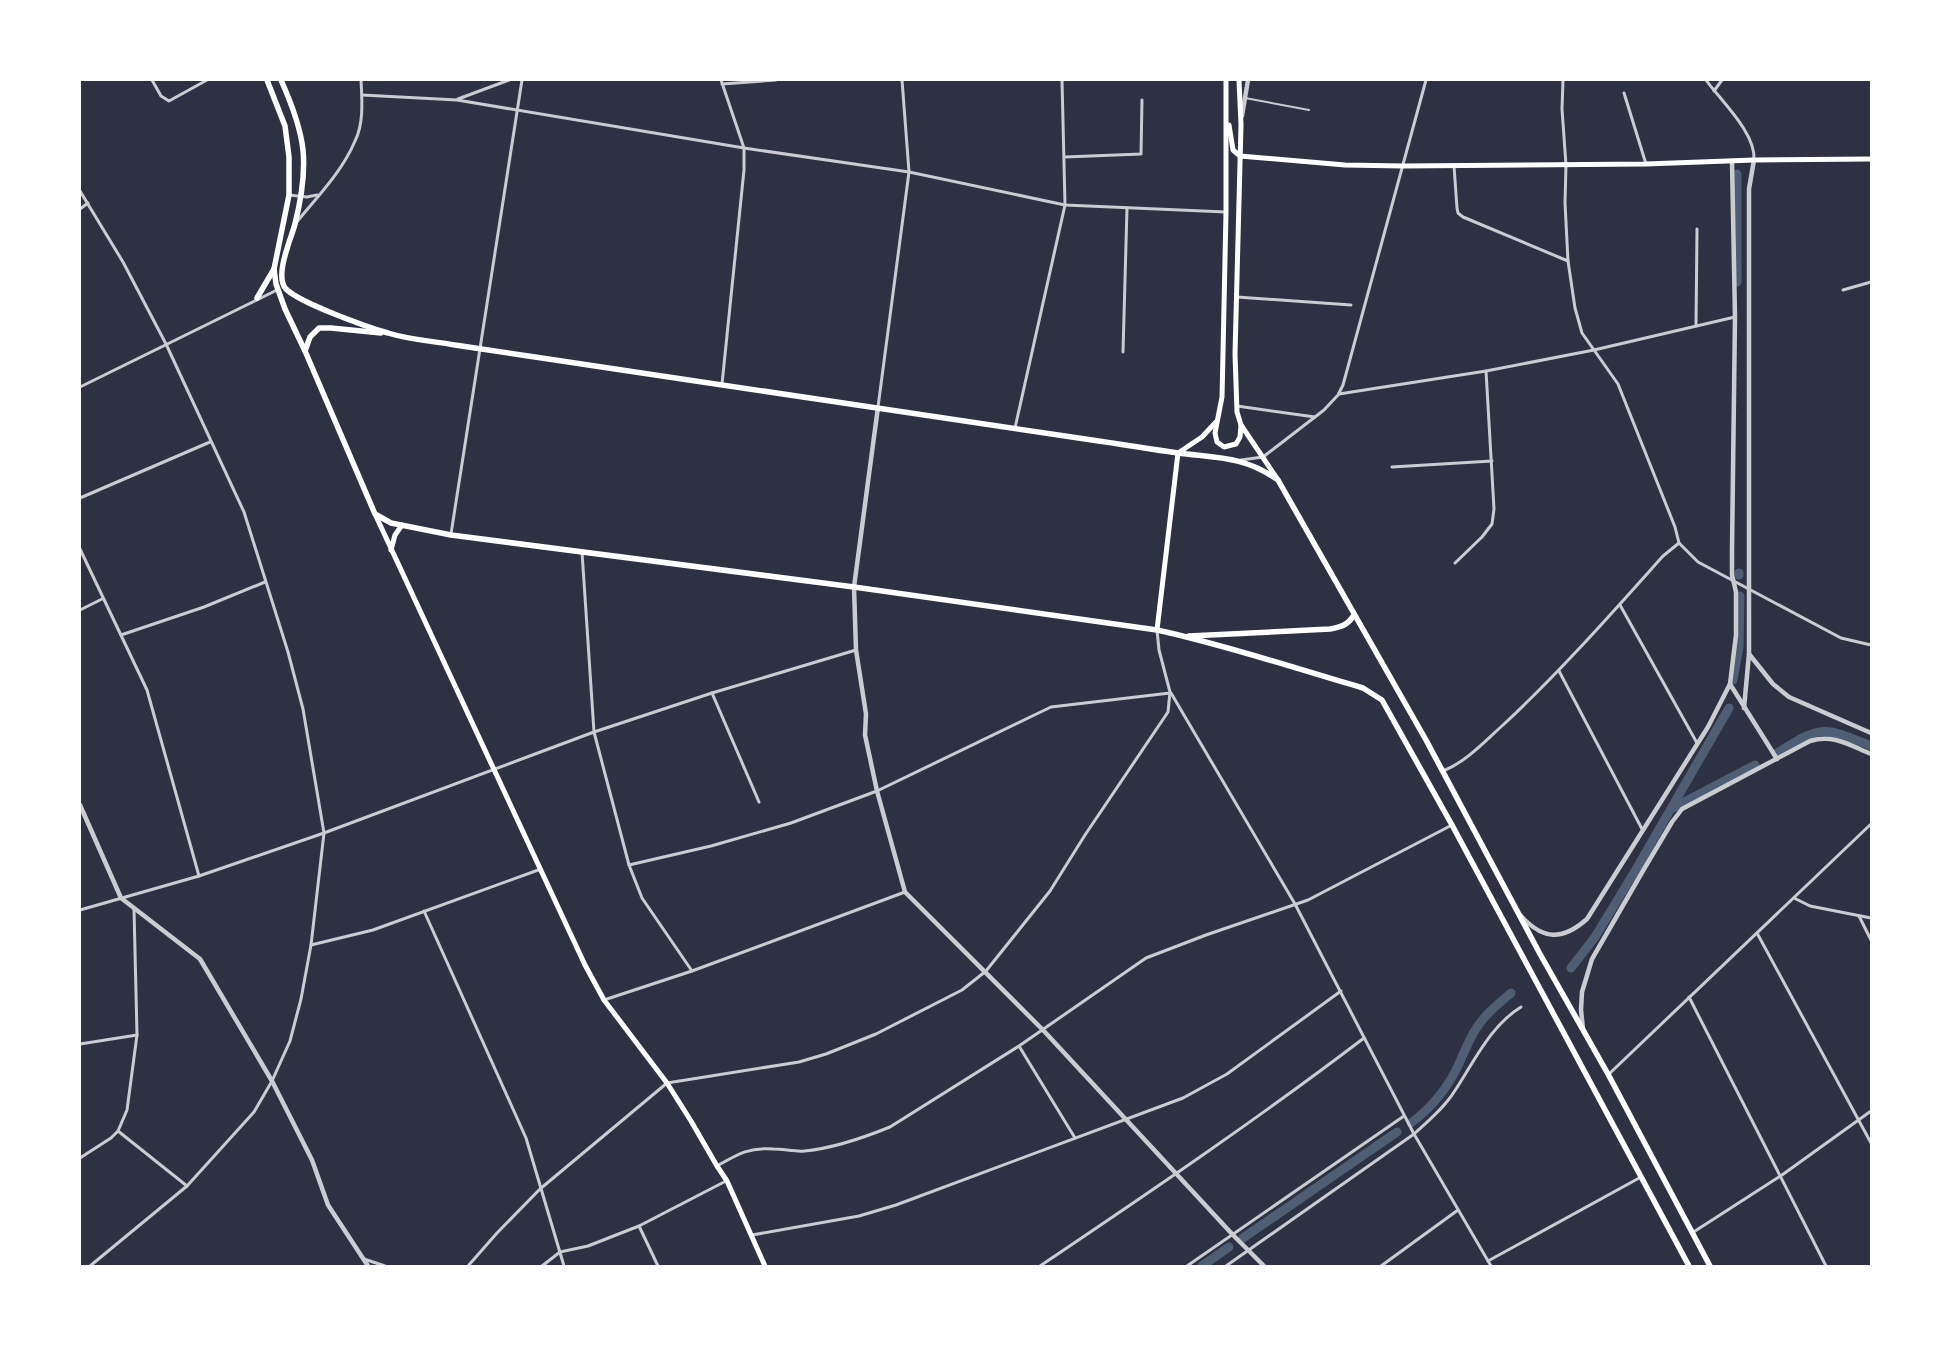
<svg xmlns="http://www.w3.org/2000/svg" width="1951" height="1346" font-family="Spectral,serif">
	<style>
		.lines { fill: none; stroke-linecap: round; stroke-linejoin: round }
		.canal { stroke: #4f5d75; stroke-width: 9 }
		.service { stroke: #caccd0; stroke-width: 2 }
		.minor { stroke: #caccd0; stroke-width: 3 }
		.tertiary { stroke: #caccd0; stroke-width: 4.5 }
		.secondary { stroke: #fff; stroke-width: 5 }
		.primary { stroke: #fff; stroke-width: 5.5 }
	</style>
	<rect width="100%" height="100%" fill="#2d3142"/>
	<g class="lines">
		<g class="canal">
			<polyline points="1737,282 1737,174"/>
			<polyline points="1739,573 1739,575"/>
			<polyline points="1733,680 1739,647 1740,596"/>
			<path d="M1776 754C1820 725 1823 726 1871 746"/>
			<polyline points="1673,808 1755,765"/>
			<polyline points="1571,968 1595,937 1635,871 1729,708"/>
			<path d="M1411 1123C1430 1109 1445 1091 1456 1070 1462 1058 1467 1044 1474 1032 1483 1016 1498 1004 1511 993"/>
			<polyline points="1243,1238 1397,1132"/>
			<polyline points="1202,1266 1229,1247"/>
		</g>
		<polyline class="service" points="1245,98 1309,110"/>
		<g class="minor">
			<polyline points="152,80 161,96 169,101 207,80"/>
			<polyline points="721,80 744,148 744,170 722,384"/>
			<polyline points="1563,80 1562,109 1566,165 1565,203 1568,261 1575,308 1582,333 1618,384 1675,527 1679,543 1698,562 1841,638 1871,645"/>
			<path d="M1706 80C1721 101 1756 133 1754 160"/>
			<polyline points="722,84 776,80"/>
			<polyline points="1714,91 1722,80"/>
			<polyline points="1624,93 1646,164"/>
			<polyline points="362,95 457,100 744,148 909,172 1065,205 1226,212"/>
			<polyline points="458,99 509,80"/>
			<polyline points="1065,157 1141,154 1142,100"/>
			<polyline points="1454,166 1457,208 1458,213 1463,217 1568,261"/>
			<polyline points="80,191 123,262 166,344 244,512 288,652 303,709 324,833 311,945 301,999 290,1041 272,1081 254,1112 187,1186 90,1266"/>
			<polyline points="289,195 307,197 317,195"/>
			<polyline points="80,209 88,203"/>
			<path d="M296 223C317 197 342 172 355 141 364 123 362 100 361 80"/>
			<polyline points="1843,290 1871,282"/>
			<polyline points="1237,297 1351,305"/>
			<polyline points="1696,326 1697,229"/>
			<polyline points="1123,352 1127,208"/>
			<polyline points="80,387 277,290"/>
			<polyline points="1339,394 1486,371 1594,350 1735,317"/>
			<polyline points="1237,406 1315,417"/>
			<polyline points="878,407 909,172 902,80"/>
			<polyline points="1015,428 1065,205 1062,80"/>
			<polyline points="1241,460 1263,457 1280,444 1324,410 1338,395 1343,385 1426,80"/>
			<polyline points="1392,467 1492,461"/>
			<polyline points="80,498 210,442"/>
			<polyline points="451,534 522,80"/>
			<polyline points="80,549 147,690 199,876"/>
			<polyline points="582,552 594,732 629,865 642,898 692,971"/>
			<polyline points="1455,563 1482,537 1492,524 1494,509 1486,371"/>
			<polyline points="1620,605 1697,743"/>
			<polyline points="80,610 102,599"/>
			<polyline points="121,635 204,607 265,582"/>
			<polyline points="1559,671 1642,829"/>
			<polyline points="712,693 759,802"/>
			<polyline points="1171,693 1295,904 1414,1134 1491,1266"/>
			<path d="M1443 771C1466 762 1485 741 1503 725 1560 672 1611 614 1663 556L1679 543"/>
			<polyline points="629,865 711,846 791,823 877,791 1051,707 1170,693"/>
			<polyline points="1794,898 1810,906 1871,918"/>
			<polyline points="80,910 199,876 324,833 594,732 712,693 856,650"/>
			<polyline points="424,911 526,1138 564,1266"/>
			<polyline points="1859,916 1871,940"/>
			<polyline points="1757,933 1871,1143"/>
			<polyline points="311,945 373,930 541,869"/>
			<polyline points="1689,997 1826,1266"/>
			<polyline points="604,1000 692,971 905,892"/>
			<polyline points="80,1044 137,1035"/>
			<polyline points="1019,1046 1075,1138"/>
			<polyline points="1609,1074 1871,824"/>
			<polyline points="118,1131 187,1186"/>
			<polyline points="80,1158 111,1138 118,1131 127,1110 137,1035 134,909"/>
			<path d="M717 1166C738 1154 749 1147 774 1149 784 1149 795 1152 805 1151 834 1148 863 1138 890 1127L1019 1046 1146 958 1206 935 1308 900 1452 825"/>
			<polyline points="639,1226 658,1266"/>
			<polyline points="1692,1233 1782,1175 1871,1111"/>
			<polyline points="752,1235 859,1216 896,1205 1183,1098 1227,1074 1341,991"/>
			<polyline points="364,1259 385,1266"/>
			<polyline points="1488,1261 1641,1177"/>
			<polyline points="468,1266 497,1233 540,1189 667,1083 799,1062 826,1054 876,1034 962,990 986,971 1050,891 1085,835 1168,712 1170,692 1159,650 1157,630"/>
			<polyline points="542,1266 560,1252 588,1246 639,1226 726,1181"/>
			<path d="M1040 1266C1150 1192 1259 1118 1364 1038"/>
			<polyline points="1187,1266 1404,1116"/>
			<path d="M1226 1266 1414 1134C1428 1121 1444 1108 1454 1092 1474 1062 1490 1026 1521 1007"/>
			<polyline points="1381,1266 1458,1210"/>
		</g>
		<g class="tertiary">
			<polyline points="1242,116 1248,80"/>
			<polyline points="878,407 854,587 856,650 866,714 865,735 877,791 905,892 1043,1030 1233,1235 1264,1266"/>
			<polyline points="1749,654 1773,684 1789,697 1871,733"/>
			<polyline points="1730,684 1777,759"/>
			<polyline points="1744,708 1749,654 1749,189 1754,160"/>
			<polyline points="80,805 121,898 200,959 272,1081 312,1160 328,1205 368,1266"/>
			<path d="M1521 916C1543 940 1562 941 1587 919L1708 727 1730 684 1736 635V592L1732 575V550L1735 317 1732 161"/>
			<path d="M1583 1029 1581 1010 1582 992 1592 959 1644 869 1672 822 1682 809 1810 741C1834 734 1849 745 1871 754"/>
		</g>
		<g class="secondary">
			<polyline points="1226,80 1226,212 1223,353 1222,397 1215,433 1217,442 1224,447 1236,444 1240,437 1241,425"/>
			<polyline points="1239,80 1241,125 1235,354 1237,412 1241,425 1278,480"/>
			<polyline points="1229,125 1233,150 1240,156"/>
			<polyline points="1240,156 1345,165 1403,166 1646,164 1754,160 1871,159"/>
			<polyline points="375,514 585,965 604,1000 667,1083 691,1121 717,1166 727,1181 765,1266"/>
			<polyline points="391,550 395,535 402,525"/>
			<polyline points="1157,630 1178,453 1202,437 1216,422"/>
		</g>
		<g class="primary">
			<path d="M267 80 285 126 289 157V195L274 269 276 284 285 309 305 351 375 514 391 523 451 535 854 587 1157 630C1226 645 1294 668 1363 688L1382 700 1452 825 1689 1266"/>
			<path d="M281 80C306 136 310 163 295 224 291 239 274 276 286 289 300 303 367 327 388 333 410 340 433 341 455 345 508 353 562 361 615 369 774 393 933 416 1092 440 1121 444 1149 449 1178 453 1217 458 1244 456 1278 480L1426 740 1540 954 1608 1074 1710 1266"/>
			<polyline points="257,298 274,269"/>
			<polyline points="305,351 310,337 319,328 331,328 381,333"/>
			<path d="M1189 636 1330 629C1341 627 1348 625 1354 615"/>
		</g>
	</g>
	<rect width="1951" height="1346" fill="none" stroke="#ffffff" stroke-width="162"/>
</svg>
